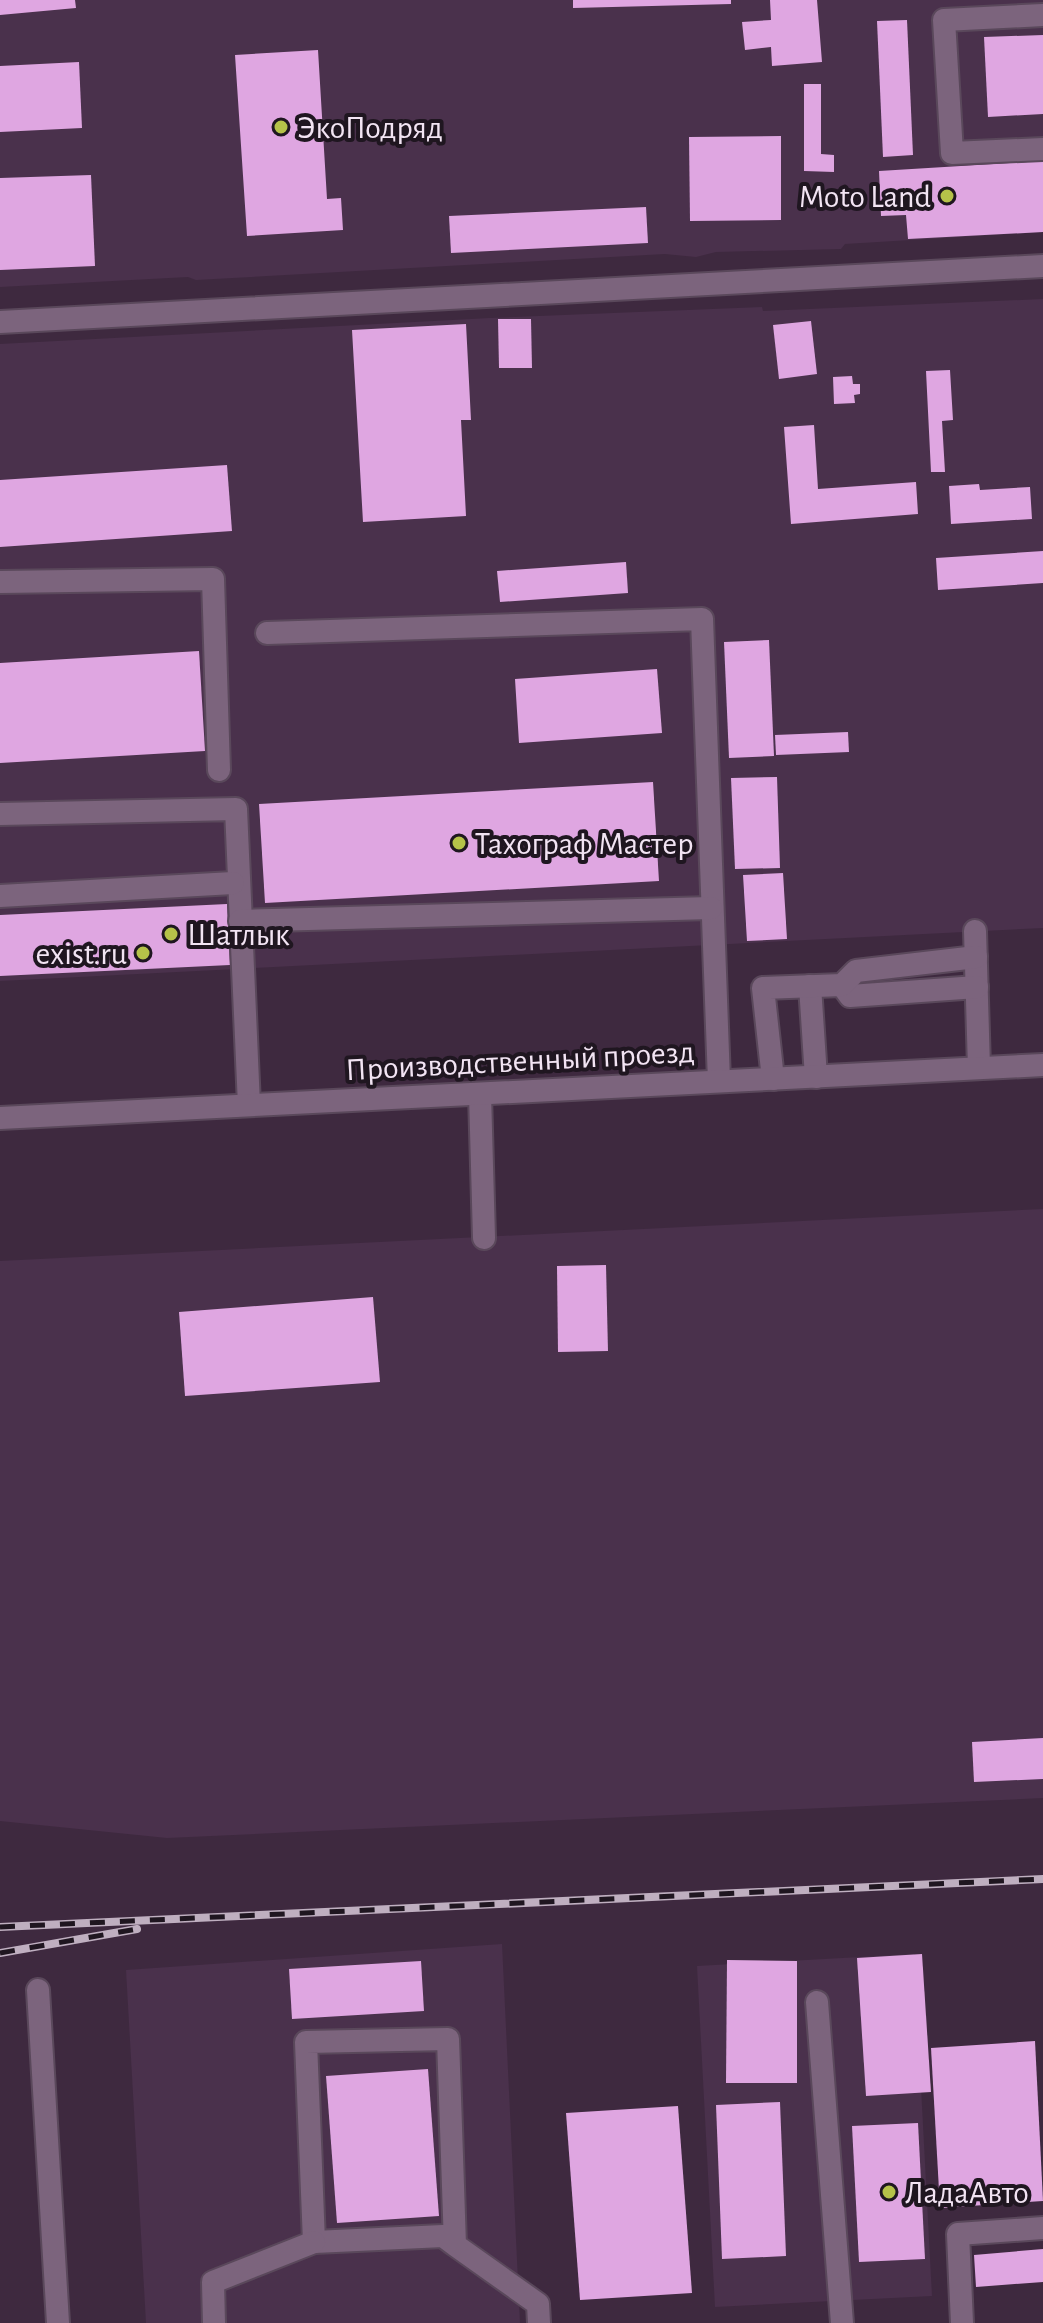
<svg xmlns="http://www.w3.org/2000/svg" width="1043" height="2323" font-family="'Alegreya Sans',sans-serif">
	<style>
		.built { fill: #4a314c }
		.building { fill: #dfa6e1 }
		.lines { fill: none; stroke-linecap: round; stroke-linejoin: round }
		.minor-casing { stroke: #5a485b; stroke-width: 26 }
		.minor { stroke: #7c647d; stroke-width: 22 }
		.rail-casing { stroke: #bfafc0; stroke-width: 8 }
		.rail { stroke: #1f1620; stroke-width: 5; stroke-dasharray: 15; stroke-linecap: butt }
		.poi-dot { fill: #b5c249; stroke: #1f1620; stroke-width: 3 }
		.labels { text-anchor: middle; stroke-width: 8; stroke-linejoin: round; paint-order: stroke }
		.poi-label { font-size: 32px; fill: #f2e4f3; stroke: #1f1620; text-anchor: start }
		.street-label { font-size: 32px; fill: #f2e4f3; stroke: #1f1620 }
	</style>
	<rect width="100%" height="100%" fill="#3e293f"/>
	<g class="built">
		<polygon points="0,0 1043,0 1043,232 845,244 841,249 716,252 696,257 665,254 196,280 188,277 0,287"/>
		<polygon points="1043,299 1043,928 0,981 0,344 490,318 762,307 763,311"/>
		<polygon points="1043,1209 1043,1798 167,1838 0,1821 0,1261"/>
		<polygon points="502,1944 520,2323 146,2323 126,1970"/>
		<polygon points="914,1954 932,2296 715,2307 697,1966"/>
	</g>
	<g class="building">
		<polygon points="0,0 75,0 76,8 0,15"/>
		<polygon points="573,0 731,0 731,4 573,8"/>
		<polygon points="770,0 817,0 822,62 772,66 771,47 745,50 742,22 771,20"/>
		<polygon points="907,20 913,155 883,157 877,21"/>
		<polygon points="1043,35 1043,114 988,117 984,37"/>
		<polygon points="318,50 327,199 341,198 343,230 247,236 235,55"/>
		<polygon points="79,62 82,128 0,132 0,66"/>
		<polygon points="804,84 821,84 821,154 834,155 834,172 804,171"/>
		<polygon points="781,136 781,220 690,221 689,137"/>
		<polygon points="1043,161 1043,232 908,239 906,215 881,216 879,171"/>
		<polygon points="91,175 95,266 0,270 0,178"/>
		<polygon points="646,207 648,243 451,253 449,216"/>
		<polygon points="498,319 531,319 532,368 499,368"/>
		<polygon points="811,321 817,374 779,379 773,325"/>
		<polygon points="466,324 471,420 461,420 466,516 363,522 352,330"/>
		<polygon points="950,370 953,420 942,421 945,472 931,472 926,371"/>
		<polygon points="852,376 853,384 860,384 860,394 854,395 855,403 834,404 833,377"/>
		<polygon points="814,425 818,489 916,482 918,514 791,524 784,427"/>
		<polygon points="227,465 232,531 0,547 0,480"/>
		<polygon points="979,484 980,490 1030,487 1032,519 951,524 949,486"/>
		<polygon points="1043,551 1043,583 938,590 936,558"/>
		<polygon points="626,562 628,593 500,602 497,571"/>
		<polygon points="769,640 774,756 729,758 724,642"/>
		<polygon points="199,651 205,751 0,763 0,663"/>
		<polygon points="657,669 662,733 519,743 515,679"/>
		<polygon points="848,732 849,752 776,755 775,735"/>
		<polygon points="777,777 780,868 735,869 731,778"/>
		<polygon points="653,782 659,881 265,903 259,804"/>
		<polygon points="783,873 787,939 747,941 743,875"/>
		<polygon points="227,904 230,965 0,976 0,915"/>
		<polygon points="606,1265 608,1351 558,1352 557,1266"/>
		<polygon points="373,1297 380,1382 185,1396 179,1312"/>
		<polygon points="1043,1738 1043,1779 974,1782 972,1742"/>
		<polygon points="922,1954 931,2092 866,2096 857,1958"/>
		<polygon points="727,1960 797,1961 797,2083 726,2083"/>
		<polygon points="421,1961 424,2011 292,2019 289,1969"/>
		<polygon points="1035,2041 1043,2201 940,2208 931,2048"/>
		<polygon points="428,2069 439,2216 337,2223 326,2076"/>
		<polygon points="780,2102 786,2256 722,2259 716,2105"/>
		<polygon points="678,2106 692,2293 580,2300 566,2113"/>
		<polygon points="918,2123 925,2259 859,2262 852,2126"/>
		<polygon points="1043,2249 1043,2282 976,2287 974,2255"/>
	</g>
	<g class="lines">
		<defs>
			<g id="minor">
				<polyline points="1043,15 944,20 952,153 1043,149"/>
				<polyline points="0,322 1043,266"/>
				<polyline points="0,582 213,579 219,770"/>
				<polyline points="267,633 702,619 719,1081"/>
				<polyline points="0,814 236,809 249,1105"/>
				<polyline points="0,896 233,883"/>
				<polyline points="240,921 711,908"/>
				<polyline points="975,931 979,1068"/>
				<polyline points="842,985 850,996 977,987"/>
				<polyline points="810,986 816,1077"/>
				<polyline points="773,1079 763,988 842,985 856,971 976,957"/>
				<polyline points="480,1094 484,1238"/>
				<polyline points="0,1118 1043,1065"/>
				<polyline points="38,1990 58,2323"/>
				<polyline points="817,2002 842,2323"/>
				<polyline points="455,2245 448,2039 306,2042 314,2242 443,2236 455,2245 538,2304 539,2323"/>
				<polyline points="214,2323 213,2282 314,2242"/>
				<polyline points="962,2323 958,2234 1043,2228"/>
			</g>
		</defs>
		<use href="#minor" class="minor-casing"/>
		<use href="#minor" class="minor"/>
		<defs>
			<g id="rail">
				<polyline points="0,1927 1043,1879"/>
				<polyline points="0,1953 137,1929"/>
			</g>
		</defs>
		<use href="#rail" class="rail-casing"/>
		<use href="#rail" class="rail"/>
	</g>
	<g class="poi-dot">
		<circle cx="281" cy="127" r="8"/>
		<circle cx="947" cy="196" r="8"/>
		<circle cx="459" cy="843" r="8"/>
		<circle cx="171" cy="934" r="8"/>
		<circle cx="143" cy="953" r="8"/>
		<circle cx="889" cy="2192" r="8"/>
	</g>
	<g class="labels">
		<g class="poi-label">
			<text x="297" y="138">ЭкоПодряд</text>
			<text x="931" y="207" text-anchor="end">Moto Land</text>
			<text x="475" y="854">Тахограф Мастер</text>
			<text x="187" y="945">Шатлык</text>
			<text x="127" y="964" text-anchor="end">exist.ru</text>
			<text x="905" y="2203">ЛадаАвто</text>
		</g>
		<g class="street-label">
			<text transform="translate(520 1060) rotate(-3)" y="11">Производственный проезд</text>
		</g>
	</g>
</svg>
